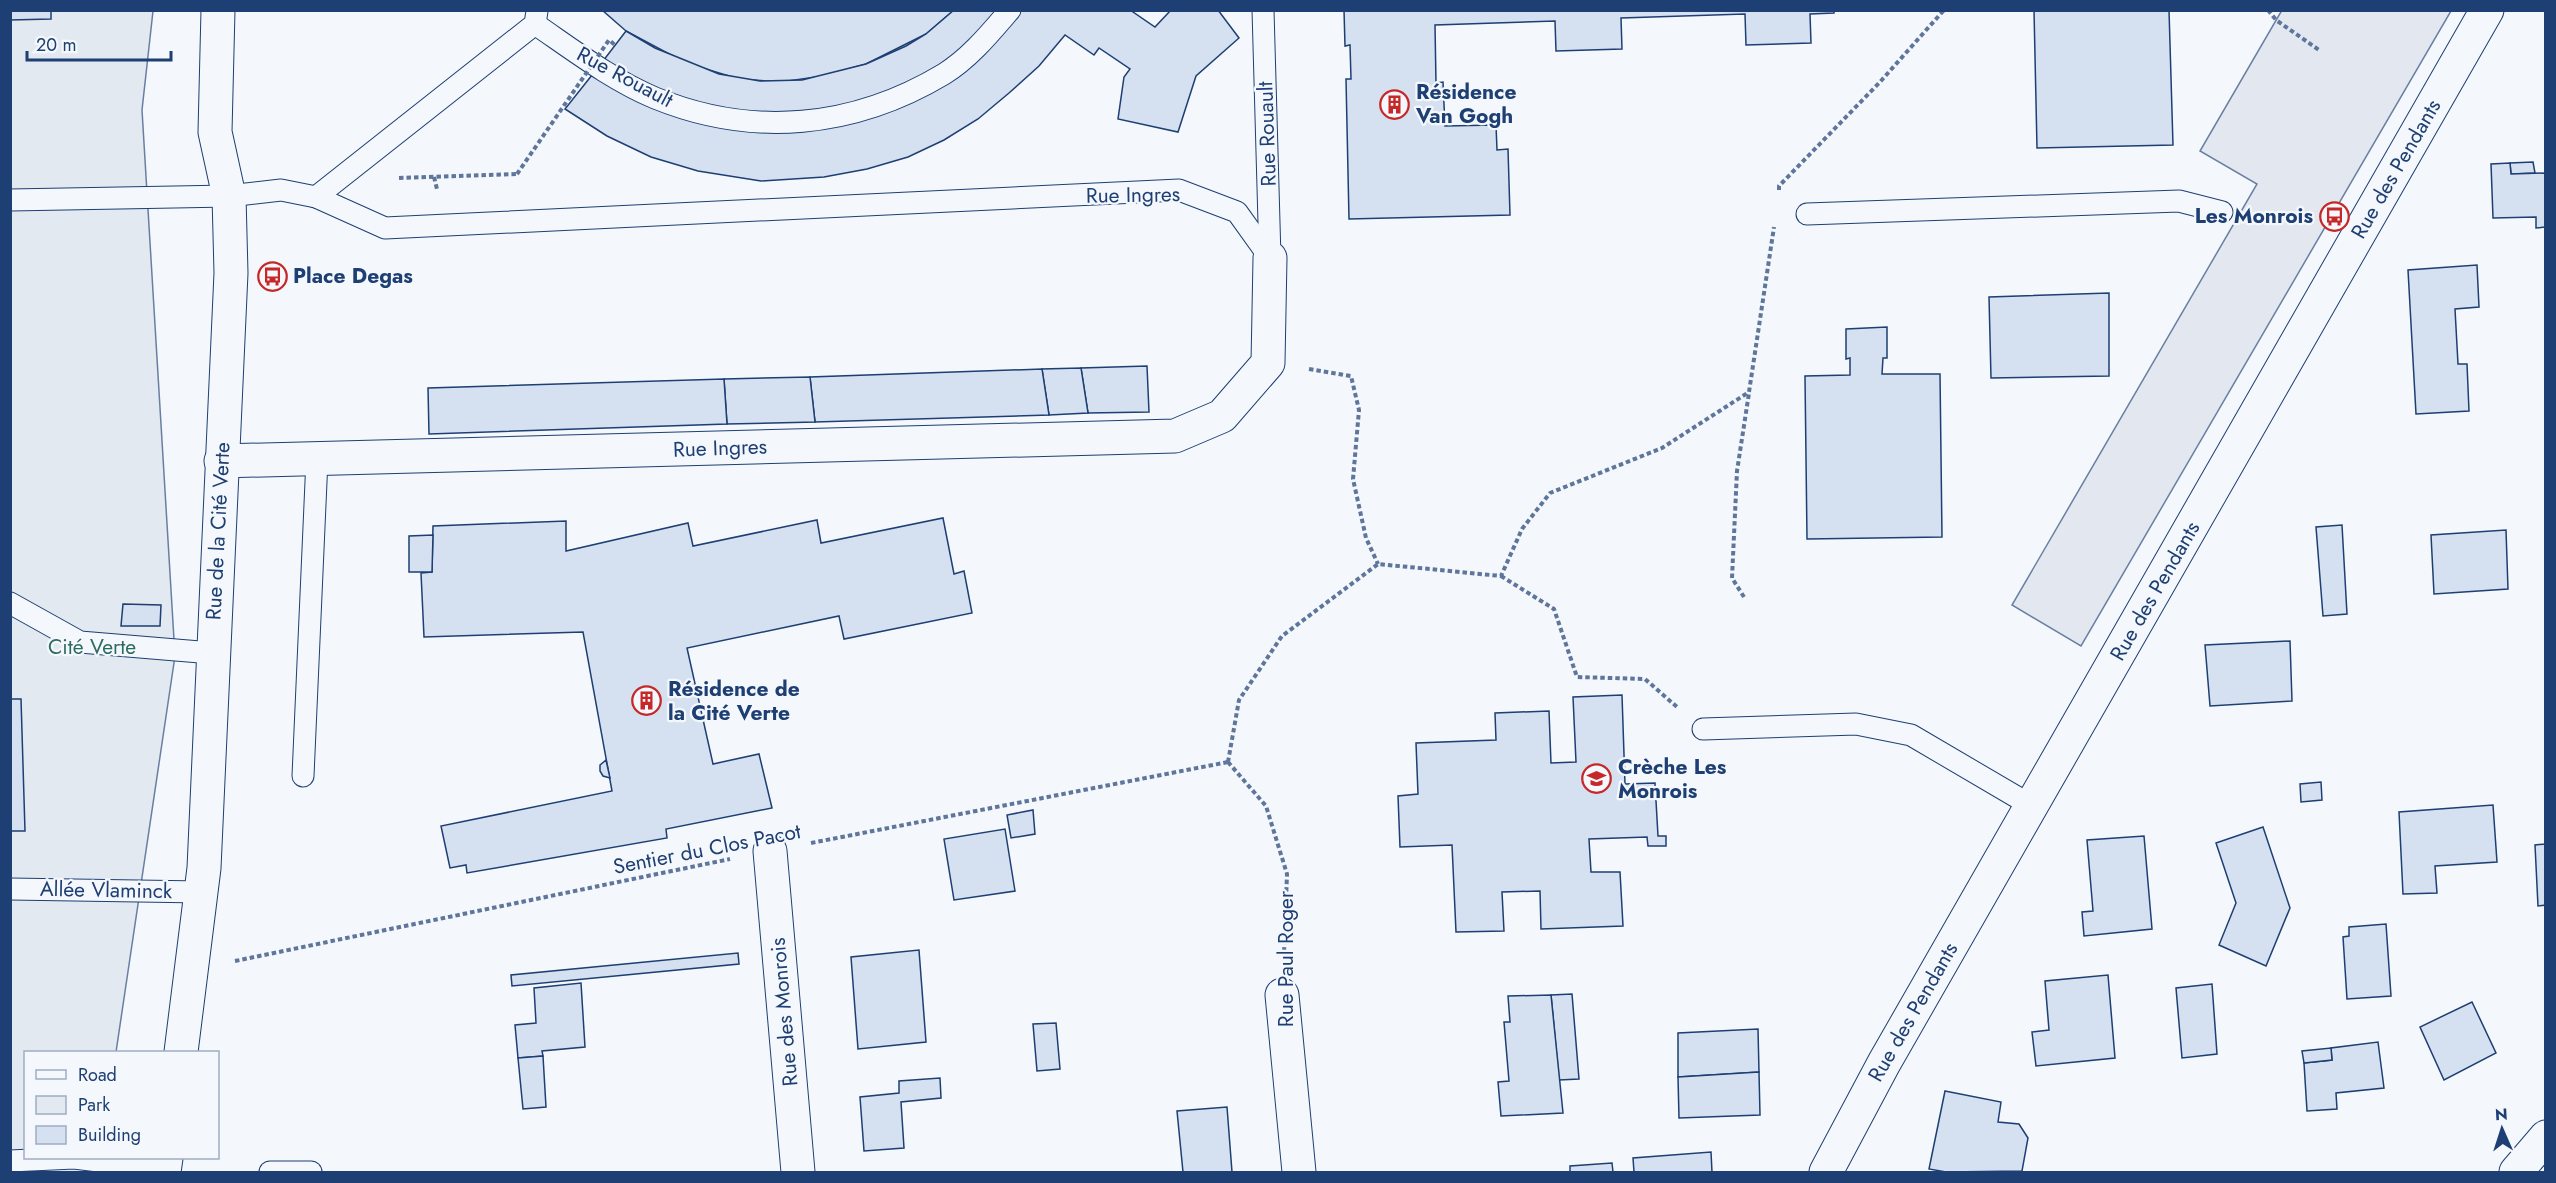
<svg xmlns="http://www.w3.org/2000/svg" width="2556" height="1183" font-family="Jost,sans-serif">
	<style>
		.green { fill: #e3e9f0; stroke: #687fa3; stroke-width: 1.5 }
		.parking { fill: #e3e8f0; stroke: #687fa3; stroke-width: 1.5 }
		.building { fill: #d5e0f0; stroke: #1d3f73; stroke-width: 1.5 }
		.lines { fill: none; stroke-linecap: round; stroke-linejoin: round }
		.lane-casing { stroke: #1d3f73; stroke-width: 23 }
		.street-casing { stroke: #1d3f73; stroke-width: 35 }
		.secondary-casing { stroke: #1d3f73; stroke-width: 35 }
		.path { stroke: #5e769c; stroke-width: 4; stroke-dasharray: 4.5 3; stroke-linecap: butt }
		.lane { stroke: #f4f7fb; stroke-width: 21 }
		.street { stroke: #f4f7fb; stroke-width: 33 }
		.secondary { stroke: #f4f7fb; stroke-width: 33 }
		.path-bridge { stroke: #5e769c; stroke-width: 4; stroke-dasharray: 4.5 3; stroke-linecap: butt }
		.labels { text-anchor: middle; stroke-width: 4.5; stroke-linejoin: round; paint-order: stroke }
		.street-label { font-size: 21px; fill: #1d3f73; stroke: #f4f7fb }
		.poi-label { font-size: 21px; font-weight: bold; fill: #1d3f73; stroke: #f4f7fb; text-anchor: start }
		.park-label { font-size: 21px; fill: #2c6c60; stroke: #f4f7fb }
	</style>
	<rect width="100%" height="100%" fill="#f4f7fb"/>
	<polygon class="green" points="10,11 153,11 142,110 175,656 116,1052 26,1052 26,1158 101,1158 99,1172 11,1172"/>
	<polygon class="parking" points="2282,10 2451,11 2081,646 2012,605 2257,184 2200,151"/>
	<g class="building">
		<polygon points="10,10 51,10 51,19 10,20"/>
		<polygon points="602,10 954,10 926,34 866,64 823,76 781,82 739,79 686,63 626,31"/>
		<polygon points="954,10 1001,10 984,31 934,71 866,104 783,119 675,101 603,61 626,31 655,48 719,74 760,81 802,80 866,64 906,46 926,34"/>
		<polygon points="1019,10 1130,10 1155,27 1171,10 1218,10 1239,38 1196,76 1178,132 1118,119 1124,77 1130,69 1099,48 1094,55 1065,35 1039,66 1009,93 978,119 944,140 908,157 867,169 824,177 761,181 698,171 651,157 607,136 565,109 596,70 688,115 866,116"/>
		<polygon points="1344,10 1834,10 1834,13 1810,14 1811,43 1746,45 1745,14 1621,18 1622,49 1556,51 1555,21 1435,25 1436,83 1443,82 1445,126 1496,125 1497,150 1508,149 1510,215 1349,219 1346,79 1351,79 1350,45 1345,46"/>
		<polygon points="2034,10 2169,10 2173,145 2037,148"/>
		<polygon points="2533,162 2535,173 2511,174 2510,163"/>
		<polygon points="2510,163 2511,174 2546,173 2546,227 2536,228 2536,217 2493,218 2491,164"/>
		<polygon points="2477,265 2479,307 2455,309 2458,364 2467,364 2469,411 2416,414 2408,270"/>
		<polygon points="2109,293 2109,376 1991,378 1989,297"/>
		<polygon points="1887,327 1887,358 1883,358 1882,374 1940,374 1942,537 1807,539 1805,376 1850,375 1850,358 1846,359 1846,329"/>
		<polygon points="1147,366 1149,412 1088,413 1081,368"/>
		<polygon points="1081,368 1088,413 1049,415 1042,369"/>
		<polygon points="1042,369 1049,415 815,422 810,377"/>
		<polygon points="810,377 815,422 727,424 724,379"/>
		<polygon points="724,379 727,424 429,434 428,388"/>
		<polygon points="943,518 954,574 964,571 972,613 844,639 839,616 687,648 713,764 759,754 772,808 666,829 667,838 467,873 466,865 450,868 441,826 612,791 583,632 424,637 421,573 432,572 433,526 566,521 566,551 688,523 693,546 817,520 821,543"/>
		<polygon points="2342,525 2347,614 2323,616 2316,527"/>
		<polygon points="2506,530 2508,589 2434,594 2431,535"/>
		<polygon points="433,535 432,572 409,572 409,536"/>
		<polygon points="123,604 161,605 160,626 121,626"/>
		<polygon points="2290,641 2292,701 2210,706 2205,645"/>
		<polygon points="1622,695 1625,784 1655,783 1658,836 1666,836 1666,846 1648,846 1647,837 1589,839 1591,872 1620,872 1623,926 1541,929 1540,891 1502,892 1504,931 1456,932 1452,845 1400,847 1398,796 1418,794 1416,743 1496,740 1495,713 1549,711 1551,763 1576,762 1573,697"/>
		<polygon points="10,699 21,699 25,831 10,831"/>
		<polygon points="606,760 610,778 603,776 600,771 600,765"/>
		<polygon points="2321,782 2322,800 2301,802 2300,784"/>
		<polygon points="2493,805 2497,862 2435,866 2437,893 2403,894 2399,812"/>
		<polygon points="1033,810 1035,834 1011,838 1007,815"/>
		<polygon points="2263,827 2290,908 2266,966 2219,945 2236,903 2216,843"/>
		<polygon points="1005,829 1015,891 954,900 944,839"/>
		<polygon points="2144,836 2152,929 2084,936 2082,912 2093,911 2087,840"/>
		<polygon points="2546,844 2546,905 2538,906 2535,845"/>
		<polygon points="2386,924 2391,996 2347,999 2343,937 2349,936 2349,927"/>
		<polygon points="919,950 926,1042 858,1049 851,957"/>
		<polygon points="738,953 739,964 512,986 511,975"/>
		<polygon points="2108,975 2115,1058 2036,1066 2032,1032 2049,1030 2045,981"/>
		<polygon points="581,983 585,1047 542,1051 543,1056 518,1058 515,1025 536,1023 534,988"/>
		<polygon points="2212,984 2217,1054 2182,1058 2176,988"/>
		<polygon points="1572,994 1579,1079 1559,1080 1551,995"/>
		<polygon points="1551,995 1563,1113 1501,1116 1498,1082 1509,1081 1504,1022 1510,1022 1508,996"/>
		<polygon points="2472,1002 2496,1053 2444,1080 2420,1027"/>
		<polygon points="1056,1023 1060,1069 1037,1071 1033,1024"/>
		<polygon points="1758,1029 1759,1072 1678,1077 1678,1033"/>
		<polygon points="2378,1042 2384,1088 2336,1093 2337,1109 2307,1111 2304,1063 2332,1060 2331,1048"/>
		<polygon points="2331,1048 2332,1060 2304,1063 2302,1051"/>
		<polygon points="543,1056 546,1107 523,1109 518,1058"/>
		<polygon points="1759,1072 1760,1115 1679,1118 1678,1077"/>
		<polygon points="940,1078 941,1098 901,1102 904,1148 864,1151 860,1097 899,1093 899,1081"/>
		<polygon points="1945,1091 2001,1102 1998,1122 2019,1124 2028,1138 2022,1171 1946,1172 1929,1169"/>
		<polygon points="1227,1107 1232,1172 1183,1172 1177,1111"/>
		<polygon points="1711,1152 1712,1172 1634,1172 1633,1158"/>
		<polygon points="1612,1163 1613,1172 1570,1172 1570,1166"/>
	</g>
	<g class="lines">
		<defs>
			<g id="lane">
				<polyline points="1263,10 1270,258"/>
				<path d="M535 24C573 50 612 80 655 98 753 138 854 128 944 74 970 58 991 32 1010 10"/>
				<polyline points="316,197 535,24 537,11"/>
				<polyline points="10,200 229,196 281,190 316,197 385,228 1179,190 1237,212 1270,258"/>
				<polyline points="1807,214 2179,201 2222,212"/>
				<polyline points="10,603 80,642 212,653"/>
				<polyline points="1703,729 1856,724 1911,735 2032,806"/>
				<polyline points="303,776 317,459"/>
				<polyline points="10,889 202,892"/>
				<polyline points="10,1161 74,1158 165,1169"/>
				<polyline points="270,1172 311,1172"/>
			</g>
			<g id="street">
				<polyline points="221,461 1175,436 1222,416 1268,363 1270,258"/>
				<polyline points="770,851 798,1172"/>
				<polyline points="1282,995 1299,1172"/>
				<polyline points="181,1052 204,868 231,273 229,196 215,132 218,10"/>
				<polyline points="164,1172 166,1158"/>
				<polyline points="1826,1172 1884,1063 2487,10"/>
			</g>
			<polyline id="secondary" points="2516,1172 2546,1137"/>
		</defs>
		<use href="#lane" class="lane-casing"/>
		<use href="#street" class="street-casing"/>
		<use href="#secondary" class="secondary-casing"/>
		<g class="path">
			<polyline points="2268,10 2276,20 2319,50"/>
			<polyline points="434,177 437,189"/>
			<polyline points="399,178 517,174"/>
			<polyline points="1779,190 1779,186 1880,82 1944,10"/>
			<polyline points="1309,369 1351,376 1359,410 1353,479 1366,538 1378,564"/>
			<polyline points="1501,576 1554,609 1577,677 1645,679 1677,707"/>
			<polyline points="1744,597 1732,578 1737,471 1749,393"/>
			<polyline points="1228,762 1239,700 1282,636 1378,564 1501,576 1522,529 1550,493 1662,448 1749,392 1774,227"/>
			<polyline points="1228,762 1266,806 1287,874 1284,954"/>
			<polyline points="811,843 1228,762"/>
			<polyline points="235,961 730,859"/>
		</g>
		<use href="#lane" class="lane"/>
		<use href="#street" class="street"/>
		<use href="#secondary" class="secondary"/>
		<polyline class="path-bridge" points="517,174 609,40 615,45"/>
	</g>
	<defs>
		<symbol id="building-ring" viewBox="-11 -11 22 22"><circle r="9.5" fill="#f4f7fb" stroke="#c62828" stroke-width="1.5"/><path d="M-4-6H4V6H1V3H-1V6H-4ZM-2.5-4.3h1.7v1.8h-1.7ZM.8-4.3h1.7v1.8H.8ZM-2.5-1h1.7V.8h-1.7ZM.8-1h1.7V.8H.8Z" fill="#c62828"/></symbol>
		<symbol id="bus-ring" viewBox="-11 -11 22 22"><circle r="9.5" fill="#f4f7fb" stroke="#c62828" stroke-width="1.5"/><path d="M-5-6H5V4H4V6H2V4H-2V6H-4V4H-5ZM-3.5-4V0h7V-4ZM-3.5 1.2v1.5H-2V1.2ZM2 1.2v1.5H3.5V1.2Z" fill="#c62828"/></symbol>
		<symbol id="school-ring" viewBox="-11 -11 22 22"><circle r="9.5" fill="#f4f7fb" stroke="#c62828" stroke-width="1.5"/><path d="M0-5L7-2L0 1L-7-2ZM-4 1L0 2.5L4 1V4Q0 6-4 4Z" fill="#c62828"/></symbol>
	</defs>
	<g fill-rule="evenodd">
		<use href="#building-ring" x="1378" y="88" width="33" height="33"/>
		<use href="#bus-ring" x="2318" y="200" width="33" height="33"/>
		<use href="#bus-ring" x="256" y="260" width="33" height="33"/>
		<use href="#building-ring" x="630" y="684" width="33" height="33"/>
		<use href="#school-ring" x="1580" y="762" width="33" height="33"/>
	</g>
	<g class="labels">
		<g class="street-label">
			<text transform="translate(625 77) rotate(28)" y="7">Rue Rouault</text>
			<text transform="translate(1267 134) rotate(-92)" y="7">Rue Rouault</text>
			<text transform="translate(2396 169) rotate(-60)" y="7">Rue des Pendants</text>
			<text transform="translate(1133 195) rotate(-1)" y="7">Rue Ingres</text>
			<text transform="translate(720 448) rotate(-2)" y="7">Rue Ingres</text>
			<text transform="translate(218 531) rotate(-87)" y="7">Rue de la Cité Verte</text>
			<text transform="translate(2155 591) rotate(-60)" y="7">Rue des Pendants</text>
			<text transform="translate(707 849) rotate(-11)" y="7">Sentier du Clos Pacot</text>
			<text transform="translate(106 890) rotate(1)" y="7">Allée Vlaminck</text>
			<text transform="translate(1286 959) rotate(-90)" y="7">Rue Paul Roger</text>
			<text transform="translate(784 1012) rotate(-95)" y="7">Rue des Monrois</text>
			<text transform="translate(1913 1012) rotate(-60)" y="7">Rue des Pendants</text>
		</g>
		<g class="poi-label">
			<text x="1416" y="99">Résidence<tspan x="1416" dy="24">Van Gogh</tspan></text>
			<text x="2313" y="223" text-anchor="end">Les Monrois</text>
			<text x="293" y="283">Place Degas</text>
			<text x="668" y="696">Résidence de<tspan x="668" dy="24">la Cité Verte</tspan></text>
			<text x="1618" y="774">Crèche Les<tspan x="1618" dy="24">Monrois</tspan></text>
		</g>
		<g class="park-label">
			<text x="92" y="654">Cité Verte</text>
		</g>
	</g>
	<rect width="2556" height="1183" fill="none" stroke="#1d3f73" stroke-width="24"/>
	<rect x="24" y="1051" width="195" height="108" fill="#f4f7fb" stroke="#9eadc5" stroke-width="1.5"/>
	<rect x="36" y="1070" width="30" height="9" fill="#f4f7fb" stroke="#9eadc5" stroke-width="1.5"/>
	<text x="78" y="1081" font-size="18" fill="#1d3f73">Road</text>
	<rect x="36" y="1096" width="30" height="18" fill="#e3e9f0" stroke="#9eadc5" stroke-width="1.5"/>
	<text x="78" y="1111" font-size="18" fill="#1d3f73">Park</text>
	<rect x="36" y="1126" width="30" height="18" fill="#d5e0f0" stroke="#9eadc5" stroke-width="1.5"/>
	<text x="78" y="1141" font-size="18" fill="#1d3f73">Building</text>
	<g transform="translate(2502 1129) rotate(357)" stroke="#f4f7fb" stroke-width="4.5" paint-order="stroke">
	<path d="M0-4.5L10 22L0 15L-10 22Z" fill="#1d3f73"/>
	<text y="-9" font-size="16" font-weight="bold" text-anchor="middle" fill="#1d3f73">N</text>
	</g>
	<path d="M27 51v9h144v-9" fill="none" stroke="#1d3f73" stroke-width="3"/>
	<text x="36" y="51" font-size="18" fill="#1d3f73" stroke="#f4f7fb" stroke-width="4.5" paint-order="stroke">20 m</text>
</svg>
